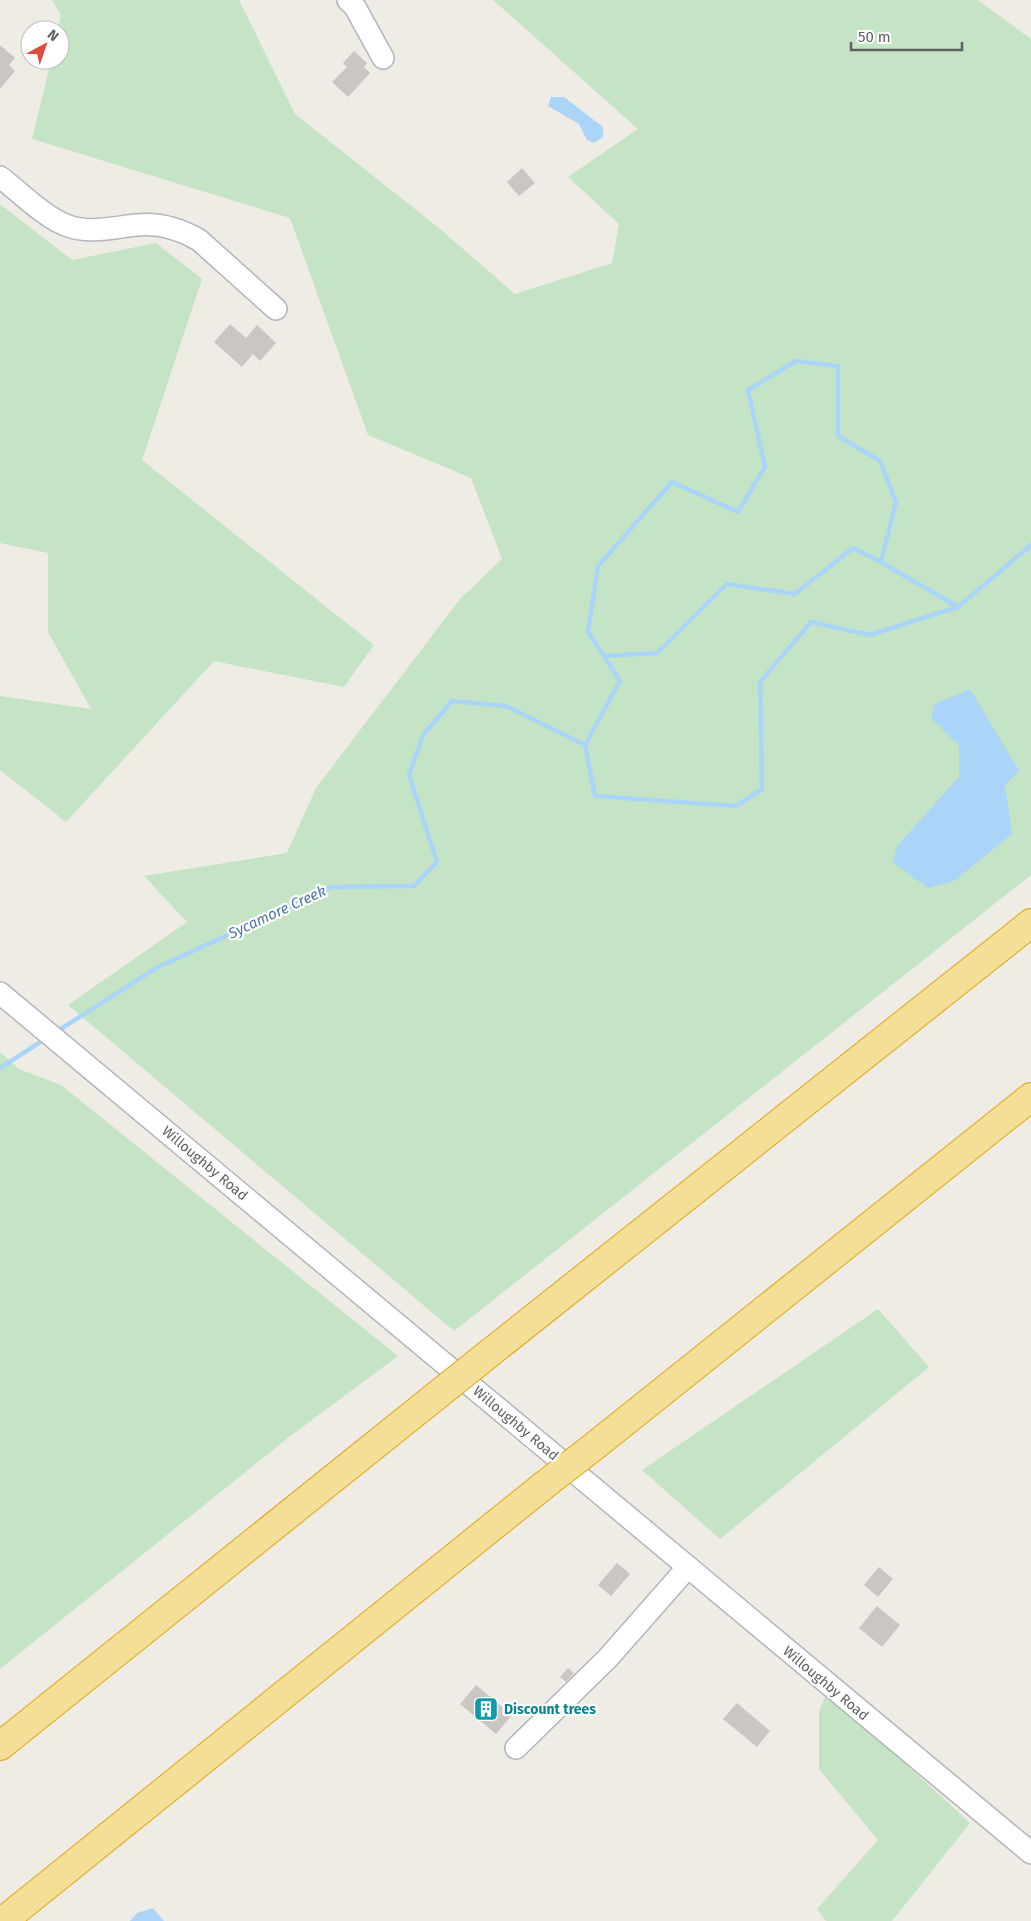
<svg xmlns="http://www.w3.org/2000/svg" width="1031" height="1921" font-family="'Fira Sans',sans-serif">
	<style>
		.green { fill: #c4e4c5 }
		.water { fill: #abd5f8 }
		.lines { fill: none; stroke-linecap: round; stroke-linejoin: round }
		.stream { stroke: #abd5f8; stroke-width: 4.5 }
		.building { fill: #cac7c2 }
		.minor-casing { stroke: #b2b5b9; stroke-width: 24 }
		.highway-casing { stroke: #e0a513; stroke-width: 30 }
		.minor { stroke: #fff; stroke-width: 21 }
		.highway { stroke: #f4df96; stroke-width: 28 }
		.highway-bridge-casing { stroke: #e0a513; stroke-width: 30; stroke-linecap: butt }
		.highway-bridge { stroke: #f4df96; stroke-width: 28 }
		.labels { text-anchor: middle; stroke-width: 4.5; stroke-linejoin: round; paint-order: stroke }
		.street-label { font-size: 14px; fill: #5d6064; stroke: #fff }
		.culture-label { font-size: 14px; font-weight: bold; fill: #0d838f; stroke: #fff; text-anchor: start }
		.water-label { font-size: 15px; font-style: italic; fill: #4a76a9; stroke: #fff }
	</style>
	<rect width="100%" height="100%" fill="#eeece5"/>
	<g class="green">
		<polygon points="52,0 239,0 295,114 439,228 515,294 612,263 619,224 568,177 638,129 493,0 978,0 1031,39 1031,875 454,1331 68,1005 187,922 144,876 287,853 316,788 460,599 502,559 471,478 368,435 290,218 32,139 51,60 60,60 60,30 58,30 61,15"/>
		<polygon points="0,204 72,260 156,243 202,279 142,460 374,645 344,687 214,661 66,822 0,770 0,696 91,709 48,632 48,553 0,543"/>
		<polygon points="0,1052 19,1069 61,1085 398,1356 289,1437 0,1669"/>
		<polygon points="878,1309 929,1367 720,1539 642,1470"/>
		<polygon points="827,1692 970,1823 892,1921 826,1921 817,1909 878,1840 819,1769 819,1712"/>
	</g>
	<g class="water">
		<polygon points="551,97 564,97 603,127 603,137 594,143 587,140 579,124 548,106"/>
		<polygon points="970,689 1019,771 1005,785 1012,834 954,881 928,888 893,863 897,846 959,777 959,746 931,718 935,704"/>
		<polygon points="153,1908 164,1921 130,1921 137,1913"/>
	</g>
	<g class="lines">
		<g class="stream">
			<polyline points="604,656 657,653 727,584 795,594 853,548 881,562"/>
			<polyline points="585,745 595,796 736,806 762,789 760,682 811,622 869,635 958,607"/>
			<polyline points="56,1032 156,968 332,887 414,886 437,862 409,775 423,735 452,701 506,706 585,745 620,681 588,632 598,566 672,482 738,512 765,467 748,390 796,361 838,366 838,436 880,461 896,502 881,562 958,607 1031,545"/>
			<polyline points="0,1068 45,1039"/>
		</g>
	</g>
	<g class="building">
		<polygon points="0,45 15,58 9,65 15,71 0,89"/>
		<polygon points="354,51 367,63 364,67 370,73 348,97 332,82 347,67 343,63"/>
		<polygon points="522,168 535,183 519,196 507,182"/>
		<polygon points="230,324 246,338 257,325 276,343 260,361 253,354 242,367 214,342"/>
		<polygon points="617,1563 630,1574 611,1596 598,1585"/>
		<polygon points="879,1567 893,1579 878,1597 864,1585"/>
		<polygon points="877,1606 900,1625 882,1647 859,1628"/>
		<polygon points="568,1668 574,1673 566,1682 560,1677"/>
		<polygon points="476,1685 512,1715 496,1734 460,1704"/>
		<polygon points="737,1703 770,1731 757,1747 723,1719"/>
	</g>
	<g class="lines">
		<defs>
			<g id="minor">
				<polyline points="348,0 355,7 383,58"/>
				<path d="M0 177C20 192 45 218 68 226 90 234 115 227 137 225 159 223 180 229 199 240L276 309"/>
				<polyline points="0,993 1031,1853"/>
				<polyline points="516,1748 608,1658 688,1567"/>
			</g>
			<g id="highway">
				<polyline points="491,1352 1031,923"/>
				<polyline points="597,1444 1031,1097"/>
				<polyline points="0,1746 436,1396"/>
				<polyline points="3,1921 543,1486"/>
			</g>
		</defs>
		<use href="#minor" class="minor-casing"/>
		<use href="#highway" class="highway-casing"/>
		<use href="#minor" class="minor"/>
		<use href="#highway" class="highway"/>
		<defs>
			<g id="highway-bridge">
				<polyline points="436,1396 491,1352"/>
				<polyline points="543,1486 597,1444"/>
			</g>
		</defs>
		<use href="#highway-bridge" class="highway-bridge-casing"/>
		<use href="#highway-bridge" class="highway-bridge"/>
	</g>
	<defs>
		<symbol id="building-square" viewBox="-11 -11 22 22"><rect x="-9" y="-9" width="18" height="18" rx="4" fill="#0f9aa8" stroke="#fff"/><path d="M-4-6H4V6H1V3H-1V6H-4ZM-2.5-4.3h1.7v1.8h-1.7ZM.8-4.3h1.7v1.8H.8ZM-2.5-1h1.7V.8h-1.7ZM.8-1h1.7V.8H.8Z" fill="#fff"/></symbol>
	</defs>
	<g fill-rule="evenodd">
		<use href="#building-square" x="472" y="1695" width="28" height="28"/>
	</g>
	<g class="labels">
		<g class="street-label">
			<text transform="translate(205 1163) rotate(40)" y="5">Willoughby Road</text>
			<text transform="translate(516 1423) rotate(40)" y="5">Willoughby Road</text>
			<text transform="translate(826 1683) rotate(40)" y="5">Willoughby Road</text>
		</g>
		<g class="culture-label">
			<text x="504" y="1714">Discount trees</text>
		</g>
		<g class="water-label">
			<text transform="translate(277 912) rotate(-25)" y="5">Sycamore Creek</text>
		</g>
	</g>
	<g transform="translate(45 45) rotate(40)"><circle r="24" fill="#ffffff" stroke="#bebfc1"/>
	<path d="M0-4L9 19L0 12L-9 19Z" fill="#db4e3e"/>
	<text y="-8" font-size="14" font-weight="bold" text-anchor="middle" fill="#5d6064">N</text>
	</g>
	<path d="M851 42v8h111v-8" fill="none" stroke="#5d6064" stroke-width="2.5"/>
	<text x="858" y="42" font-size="15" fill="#5d6064" stroke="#ffffff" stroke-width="4" paint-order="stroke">50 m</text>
</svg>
